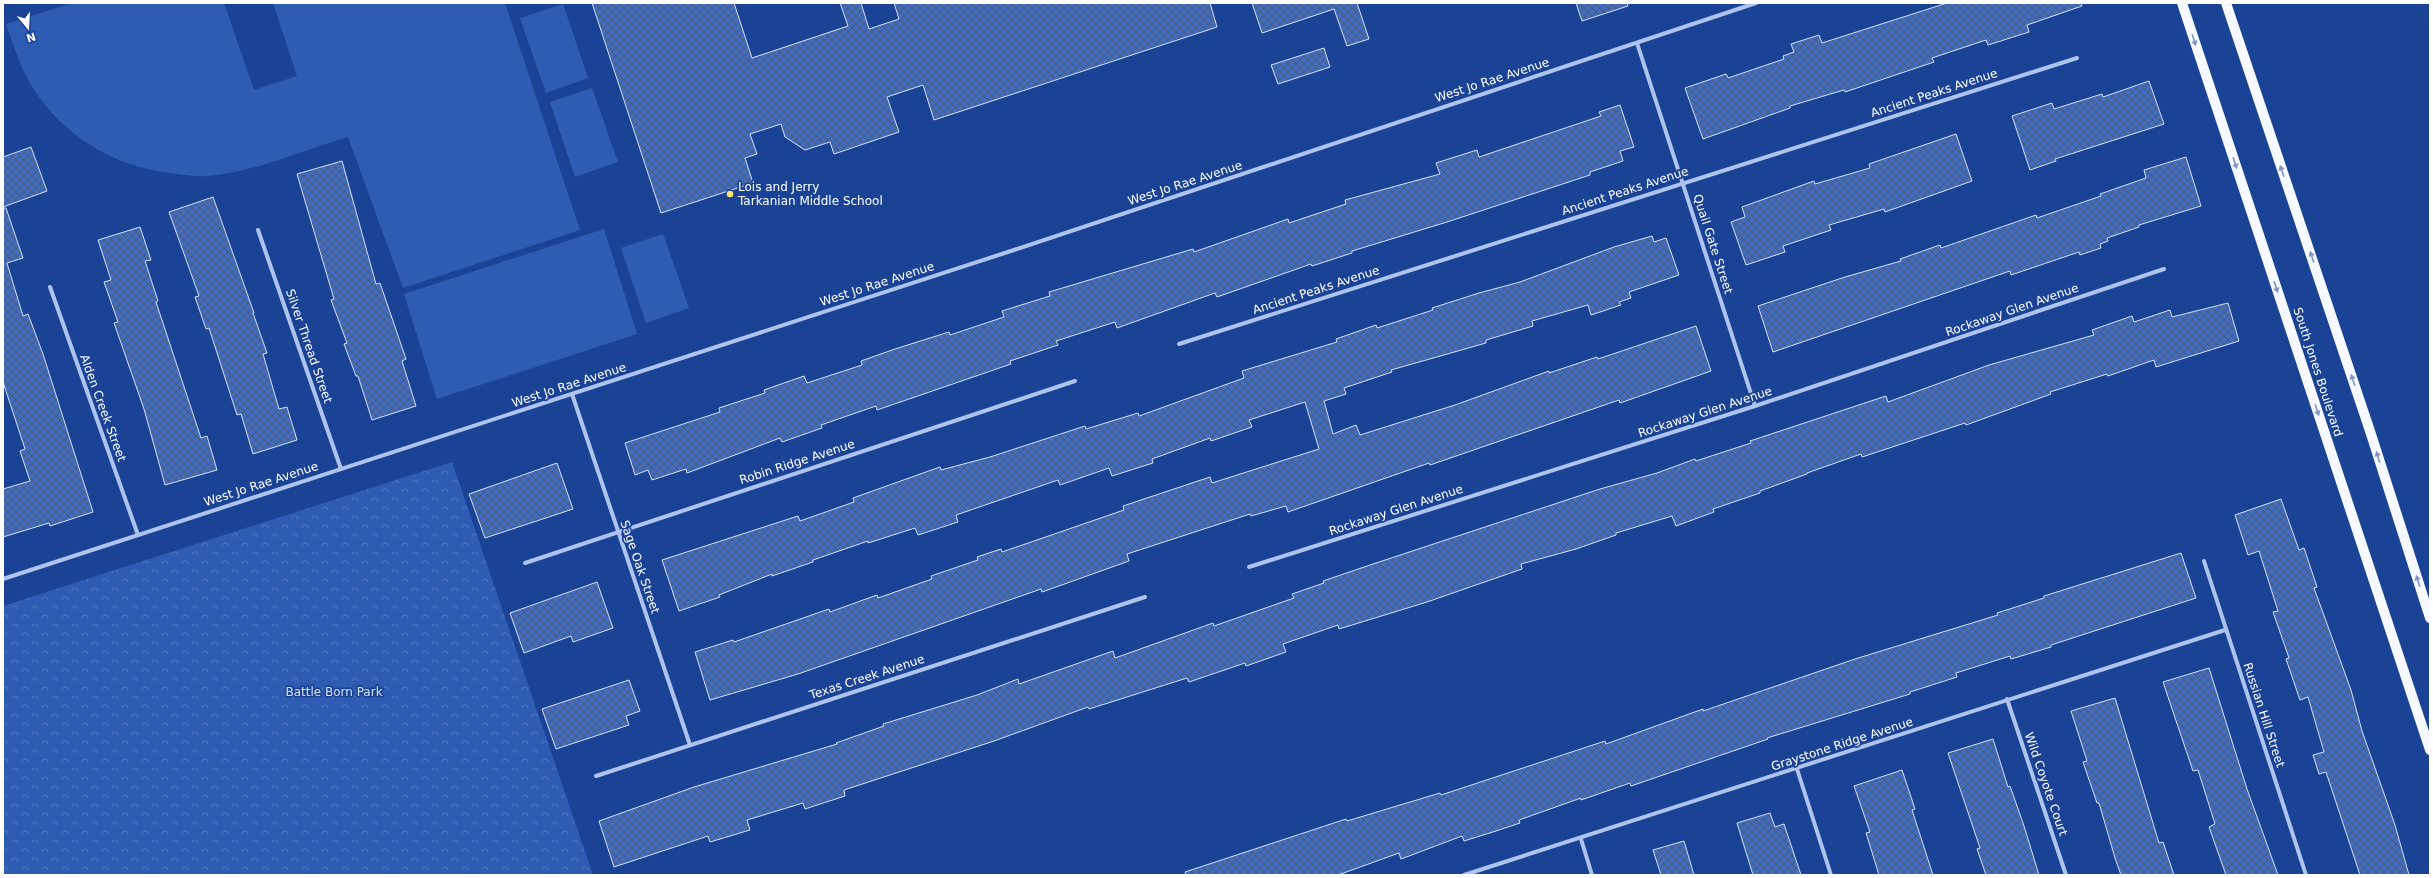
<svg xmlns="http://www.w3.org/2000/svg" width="2433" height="878" font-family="'DejaVu Sans',sans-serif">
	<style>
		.green { fill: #2f5cb3 }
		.park { fill: url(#park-crowns) }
		.building { fill: url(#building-cross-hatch); stroke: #d4e2fb }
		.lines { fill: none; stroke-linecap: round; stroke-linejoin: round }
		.minor { stroke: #aec4ef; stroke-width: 4 }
		.primary { stroke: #f6f9ff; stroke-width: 10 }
		.oneway { fill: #7e95c5 }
		.poi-dot { fill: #ffe56c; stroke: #1b4395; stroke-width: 1.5 }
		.labels { text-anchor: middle; stroke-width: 3.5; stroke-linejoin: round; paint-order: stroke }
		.street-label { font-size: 12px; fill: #fff; stroke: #1b4395 }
		.poi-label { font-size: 12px; fill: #fff; stroke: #1b4395; text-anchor: start }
		.park-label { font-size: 12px; fill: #d4e2fb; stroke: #1b4395 }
	</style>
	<defs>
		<pattern id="park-crowns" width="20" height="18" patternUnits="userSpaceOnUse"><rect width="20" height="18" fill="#2f5cb3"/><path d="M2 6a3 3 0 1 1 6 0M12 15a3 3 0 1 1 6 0" fill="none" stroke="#4e74be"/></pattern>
		<pattern id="building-cross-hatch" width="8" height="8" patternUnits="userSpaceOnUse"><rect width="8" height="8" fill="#446cbc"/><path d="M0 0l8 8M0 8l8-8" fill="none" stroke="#485a7e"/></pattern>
	</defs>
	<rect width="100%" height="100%" fill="#1b4395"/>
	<g class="green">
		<path d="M72 3H224L254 90 297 76 273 3H505L580 230 403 288 348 137C302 150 256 172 208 176 194 177 177 174 163 172 103 163 51 126 24 72 17 57 12 40 6 24Z"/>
		<polygon points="563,4 588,78 546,93 520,18"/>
		<polygon points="592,88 618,162 575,177 550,102"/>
		<polygon points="604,229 637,334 437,399 404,294"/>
		<polygon points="663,234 689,308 646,323 621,248"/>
	</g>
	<polygon class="park" points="452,462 593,875 3,875 3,606"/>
	<g class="building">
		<polygon points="592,3 734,3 752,58 848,26 840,3 861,3 869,29 899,19 894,3 1210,3 1217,27 934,120 923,85 887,97 899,132 834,154 830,142 805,150 785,137 781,124 750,134 757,154 745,158 753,183 661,213"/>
		<polygon points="1252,3 1357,3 1369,39 1347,46 1334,9 1262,33"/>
		<polygon points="1576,3 1627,3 1628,6 1582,21"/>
		<polygon points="1947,3 2081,3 2082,6 2027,25 2029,32 1988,45 1986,40 1932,58 1934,62 1845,92 1844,90 1790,106 1790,108 1703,139 1685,88 1726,74 1728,78 1784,59 1783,56 1794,52 1791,44 1819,35 1822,43"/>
		<polygon points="1324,48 1330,67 1278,84 1271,65"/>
		<polygon points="2149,81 2164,124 2055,159 2056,161 2030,170 2012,116 2052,103 2054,109 2102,94 2103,97"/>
		<polygon points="1620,105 1634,147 1620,151 1623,161 1590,172 1590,175 1447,222 1352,251 1352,253 1312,266 1311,264 1217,297 1215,293 1117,328 1115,322 1056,341 1058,345 1010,361 1011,364 877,410 876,406 821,425 822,428 782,442 780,438 687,473 686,469 652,480 648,470 635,475 625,443 720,412 719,408 765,393 764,390 804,376 807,383 862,365 861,361 895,349 949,332 950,335 1004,317 1002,311 1050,296 1049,292 1193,249 1194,252 1288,219 1289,223 1346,204 1345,200 1440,174 1436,163 1477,150 1479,157 1601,116 1599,112"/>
		<polygon points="1956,134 1972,181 1885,212 1884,209 1829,225 1831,230 1783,246 1785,252 1746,265 1731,222 1745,217 1742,207 1814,181 1815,184 1870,168 1869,164"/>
		<polygon points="31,147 47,191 3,207 3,157"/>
		<polygon points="2186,157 2201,206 2139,225 2139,227 2107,238 2108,241 2100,244 2101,248 2080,255 2079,252 2011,275 2010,271 1773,352 1758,306 1845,277 1901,261 1900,259 1940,245 1941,248 2036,215 2037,218 2101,196 2100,194 2146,178 2144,170"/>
		<polygon points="342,161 376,284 380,283 406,359 402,361 416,406 372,420 358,376 356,376 344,344 347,343 331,300 334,299 297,174"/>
		<polygon points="213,197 254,313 253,313 267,353 263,354 279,409 287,407 297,440 253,454 241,414 237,415 209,328 206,329 195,297 199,296 169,212"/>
		<polygon points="3,208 6,208 23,258 7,263 23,316 28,314 43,354 93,512 50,526 49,523 3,537 3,489 30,481 20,451 25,449 3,382"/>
		<polygon points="140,227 151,260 145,261 158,301 156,302 201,438 207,436 217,470 165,485 144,409 114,323 118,322 104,282 111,280 98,240"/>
		<polygon points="1652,236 1654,242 1666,238 1679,275 1629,292 1631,298 1619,302 1621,305 1591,315 1588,305 1532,321 1533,326 1486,340 1486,343 1391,370 1392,372 1344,388 1346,394 1324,401 1333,434 1356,425 1360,435 1455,405 1549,371 1549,373 1597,357 1598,359 1696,326 1711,371 1620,403 1619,400 1430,465 1429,463 1288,512 1286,506 1251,516 1250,514 1127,554 1129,561 1042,592 1041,589 798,674 710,700 695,652 733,640 734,642 829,609 830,612 877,595 878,598 932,579 931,576 978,560 977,557 1001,549 1002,552 1124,510 1123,506 1210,477 1212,483 1319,449 1305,402 1249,420 1252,427 1211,441 1210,438 1152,459 1153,463 1112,476 1109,468 1060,485 1058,480 956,515 958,522 918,535 915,528 868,543 868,541 813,560 813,562 772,576 772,574 719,595 720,597 679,611 662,560 798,516 800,521 854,502 853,498 940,467 941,470 990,457 1085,426 1086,429 1138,413 1139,416 1244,378 1242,371 1337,342 1336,339 1376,325 1377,328 1433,310 1432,308 1479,293 1520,282 1614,247"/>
		<polygon points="2228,303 2239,341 2156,367 2154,360 2108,376 2107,374 2050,392 2051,394 1966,425 1965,423 1862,457 1861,454 1807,473 1807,474 1760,491 1760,493 1713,509 1714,512 1676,526 1672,516 1616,533 1616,535 1576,549 1521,564 1522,569 1427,602 1339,629 1338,625 1283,644 1286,652 1246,666 1245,663 1189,682 1187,678 1089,709 1088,707 994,741 844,790 845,796 805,809 803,803 747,820 750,830 710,842 708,836 614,867 599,821 694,787 837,744 836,743 884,726 883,724 977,695 1018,679 1019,684 1113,651 1115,658 1213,623 1214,626 1294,598 1292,594 1324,583 1323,581 1370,565 1600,489 1657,473 1695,459 1696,461 1751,443 1750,441 1886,396 1888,402 1989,365 2094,335 2092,330 2132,316 2134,322 2170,310 2172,317"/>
		<polygon points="557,463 573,509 485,538 469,494"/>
		<polygon points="2281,499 2299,550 2304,548 2317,587 2314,588 2351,690 2362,731 2395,825 2409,875 2360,875 2326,772 2319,774 2313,755 2324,752 2308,697 2300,700 2286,659 2289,658 2273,612 2278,611 2259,551 2248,555 2235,515"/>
		<polygon points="2181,553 2196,598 2051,645 2051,647 2011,659 2010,656 1956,673 1957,677 1910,692 1910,694 1767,738 1768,739 1631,786 1630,783 1581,800 1581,798 1519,820 1520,823 1496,831 1464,841 1462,836 1401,859 1399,853 1338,875 1186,875 1185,872 1346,819 1347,821 1440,793 1441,795 1605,741 1606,744 1703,709 1703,711 1855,659 1998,615 1997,613 2044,598 2044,596"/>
		<polygon points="597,582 613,628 573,642 571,636 524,653 510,613"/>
		<polygon points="2209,668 2247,789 2278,875 2226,875 2209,827 2215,824 2198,770 2193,771 2163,682"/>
		<polygon points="629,680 640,711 626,716 629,725 556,749 542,709"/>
		<polygon points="2115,698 2159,843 2163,842 2174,875 2121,875 2115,858 2099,803 2097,803 2083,762 2087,761 2071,711"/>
		<polygon points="1993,739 2008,787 2010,786 2024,826 2039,875 1986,875 1977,849 1980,848 1948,753"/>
		<polygon points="1902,770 1915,809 1912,810 1933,875 1879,875 1866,833 1870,832 1854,786"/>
		<polygon points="1770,813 1775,827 1784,824 1801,875 1753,875 1737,823"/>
		<polygon points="1684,841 1694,875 1661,875 1653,850"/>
	</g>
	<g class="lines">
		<g class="minor">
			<polyline points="1637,43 1755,406"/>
			<polyline points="258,230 341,469"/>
			<polyline points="50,287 138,535"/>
			<polyline points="1179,344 2077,58"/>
			<polyline points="572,394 690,745"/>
			<polyline points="2204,561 2306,875"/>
			<polyline points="525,563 1075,381"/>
			<polyline points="1249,567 1755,406 2164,269"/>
			<polyline points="3,579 1014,250 1756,3"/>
			<polyline points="2007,699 2066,875"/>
			<polyline points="1797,769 1831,875"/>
			<polyline points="596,776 1145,597"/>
			<polyline points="1581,839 1592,875"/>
			<polyline points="1464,875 2225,630"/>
		</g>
		<g class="primary">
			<polyline points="2182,3 2430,750"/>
			<polyline points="2226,3 2370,431 2430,618"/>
		</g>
	</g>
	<defs><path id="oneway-solid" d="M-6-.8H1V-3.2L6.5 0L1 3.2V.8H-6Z"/></defs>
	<g class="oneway">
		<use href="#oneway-solid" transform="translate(2194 40) rotate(72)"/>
		<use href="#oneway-solid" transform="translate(2235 163) rotate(72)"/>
		<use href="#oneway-solid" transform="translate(2282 171) rotate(-109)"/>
		<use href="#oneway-solid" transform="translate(2312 257) rotate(-109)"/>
		<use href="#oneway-solid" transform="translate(2276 287) rotate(72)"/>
		<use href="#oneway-solid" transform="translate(2353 380) rotate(-108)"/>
		<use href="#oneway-solid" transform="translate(2317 410) rotate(72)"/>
		<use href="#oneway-solid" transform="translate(2378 457) rotate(-107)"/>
		<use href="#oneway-solid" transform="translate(2418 581) rotate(-108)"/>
	</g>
	<circle class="poi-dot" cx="730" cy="194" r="4"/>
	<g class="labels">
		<g class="street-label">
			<text transform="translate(1492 80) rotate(-18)" y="4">West Jo Rae Avenue</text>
			<text transform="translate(1934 93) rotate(-18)" y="4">Ancient Peaks Avenue</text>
			<text transform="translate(1185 183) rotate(-18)" y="4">West Jo Rae Avenue</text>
			<text transform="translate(1625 191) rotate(-18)" y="4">Ancient Peaks Avenue</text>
			<text transform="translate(1713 244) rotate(72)" y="4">Quail Gate Street</text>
			<text transform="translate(877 284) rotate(-18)" y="4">West Jo Rae Avenue</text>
			<text transform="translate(1316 290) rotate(-18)" y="4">Ancient Peaks Avenue</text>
			<text transform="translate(2012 310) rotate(-19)" y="4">Rockaway Glen Avenue</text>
			<text transform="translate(309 346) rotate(71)" y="4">Silver Thread Street</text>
			<text transform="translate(2318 372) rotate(72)" y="4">South Jones Boulevard</text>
			<text transform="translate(569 385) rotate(-18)" y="4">West Jo Rae Avenue</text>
			<text transform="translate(103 408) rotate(70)" y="4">Alden Creek Street</text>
			<text transform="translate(1705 412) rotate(-18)" y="4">Rockaway Glen Avenue</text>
			<text transform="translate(797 462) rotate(-18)" y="4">Robin Ridge Avenue</text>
			<text transform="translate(261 484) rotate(-18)" y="4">West Jo Rae Avenue</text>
			<text transform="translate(1396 510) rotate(-18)" y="4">Rockaway Glen Avenue</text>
			<text transform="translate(640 567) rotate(71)" y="4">Sage Oak Street</text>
			<text transform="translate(867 677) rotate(-18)" y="4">Texas Creek Avenue</text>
			<text transform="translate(2264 715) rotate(72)" y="4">Russian Hill Street</text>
			<text transform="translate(1842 744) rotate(-18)" y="4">Graystone Ridge Avenue</text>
			<text transform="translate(2046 784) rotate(71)" y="4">Wild Coyote Court</text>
		</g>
		<g class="poi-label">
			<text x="738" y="191">Lois and Jerry<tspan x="738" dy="14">Tarkanian Middle School</tspan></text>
		</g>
		<g class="park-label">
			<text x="334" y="696">Battle Born Park</text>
		</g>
	</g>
	<rect width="2433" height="878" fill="none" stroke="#ffffff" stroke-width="8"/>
	<g transform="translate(28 28) rotate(162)" stroke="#1b4395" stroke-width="3" paint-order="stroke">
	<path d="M0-3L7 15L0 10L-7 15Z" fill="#ffffff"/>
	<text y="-6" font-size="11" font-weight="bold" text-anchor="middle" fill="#ffffff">N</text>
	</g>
</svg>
